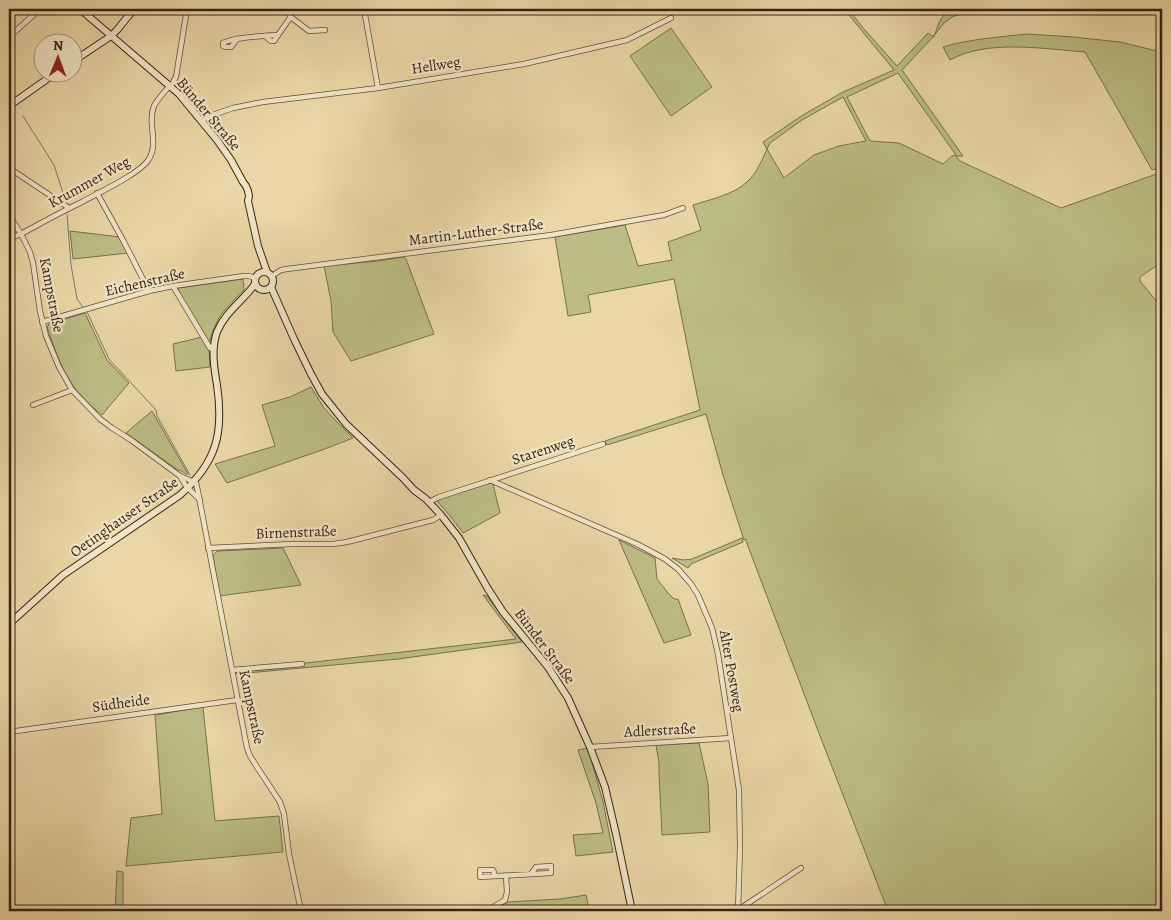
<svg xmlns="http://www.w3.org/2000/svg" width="1171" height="920" font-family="Alegreya,serif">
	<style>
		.green { fill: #bbbd84; stroke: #78704d; fill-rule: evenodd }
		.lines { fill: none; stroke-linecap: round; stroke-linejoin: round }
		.stream { stroke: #717c72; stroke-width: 1 }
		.street-casing { stroke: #62503a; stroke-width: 6 }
		.secondary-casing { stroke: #342416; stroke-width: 8 }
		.street { stroke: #f1e4c5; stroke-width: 4.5 }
		.secondary { stroke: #f1e4c5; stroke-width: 6 }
		.labels { text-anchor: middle; stroke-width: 4.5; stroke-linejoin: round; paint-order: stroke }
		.street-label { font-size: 15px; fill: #342416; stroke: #f1e4c5 }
	</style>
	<rect width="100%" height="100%" fill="#ead6a6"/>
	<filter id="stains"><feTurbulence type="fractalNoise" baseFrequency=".004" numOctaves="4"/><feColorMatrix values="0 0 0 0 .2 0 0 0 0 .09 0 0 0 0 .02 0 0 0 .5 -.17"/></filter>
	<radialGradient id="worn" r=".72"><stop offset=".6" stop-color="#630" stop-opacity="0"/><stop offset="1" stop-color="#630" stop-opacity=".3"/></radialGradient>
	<g class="green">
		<path d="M844 9H848L864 29 897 66 928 33 934 37C937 28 941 14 950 10 956 7 967 9 974 9L952 17 943 24 933 37 902 70 963 156H956L960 161 1061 208 1162 172V262L1140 277V281L1162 308V911H888L817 728 746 541V539L744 540 723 475 706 414 607 445 605 441 700 410 674 279 588 295 591 312 568 316 555 237 625 225 638 266 672 260 668 242 701 230 693 205C709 200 735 194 747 182 757 173 762 160 767 149L763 142 803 115 843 92 894 70ZM898 73 956 155 952 156 943 164 899 143 870 141 847 97ZM843 97 866 141 839 146 814 155 784 178 767 149 770 143 802 120Z"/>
		<polygon points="671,28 712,87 671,116 630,56"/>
		<path d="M1027 34 1073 37 1120 42 1157 51H1162V167L1152 170 1116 106 1085 52C1044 49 987 39 950 60L943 47C970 39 999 37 1027 34Z"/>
		<polygon points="70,231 120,237 128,253 73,259"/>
		<polygon points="403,257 406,259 434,334 351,361 333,332 331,301 324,266 378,261"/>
		<path d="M243 279 244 290C225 309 215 317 209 345L178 292 179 288Z"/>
		<path d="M85 313 107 360 129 383 102 415C91 406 80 396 72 384 60 367 54 346 47 327L49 324Z"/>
		<polygon points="202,337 209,348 210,367 176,371 173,344"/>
		<polygon points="311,387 324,408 336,421 353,438 322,450 227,483 215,464 275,446 262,405 290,397"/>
		<polygon points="152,411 188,474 186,474 180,470 179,471 126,433"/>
		<polygon points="490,483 493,484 500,513 463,533 450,516 436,500"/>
		<polygon points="742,538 743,542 691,564 688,568 672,558 683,560 692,559"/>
		<polygon points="619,540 655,558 657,579 668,593 674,599 678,599 691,635 664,643"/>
		<polygon points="283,548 301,585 219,596 213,556 217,551"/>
		<polygon points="483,595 487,596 522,642 398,659 237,674 236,671 516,639"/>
		<polygon points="203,707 215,821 279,816 283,852 126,866 131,818 162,814 155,715"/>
		<polygon points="699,743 708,784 710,832 662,835 659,773 659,763 656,745"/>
		<polygon points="588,748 603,802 613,852 576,856 573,835 603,833 596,803 578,750"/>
		<polygon points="117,871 123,872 123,911 115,911"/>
		<polygon points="586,895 589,909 575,911 492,911 508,902 560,899"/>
	</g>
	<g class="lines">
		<g class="stream">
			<polyline points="9,92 10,96"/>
			<polyline points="23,116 54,165 66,202"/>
			<polyline points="67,214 71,265 77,299 83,307"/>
			<polyline points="87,312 109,359 156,410 157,416 190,475"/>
		</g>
		<defs>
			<g id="street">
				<polyline points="364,9 378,88"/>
				<polyline points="290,18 292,18 309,31 325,30"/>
				<polyline points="265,36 271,41 274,41 278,35"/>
				<polyline points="9,37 40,9"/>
				<path d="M237 39 231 47H226L223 46V43C235 37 263 36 278 35L290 18 289 9"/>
				<polyline points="171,86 176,77 187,9"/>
				<polyline points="202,121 207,117 233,108 263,102 378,88 524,64 627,40 671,18"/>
				<polyline points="9,168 69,208"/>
				<polyline points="97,193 124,242 149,291"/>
				<polyline points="9,215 21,234 30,252 33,263 40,311 46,336 59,367 72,390 100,419 112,428 131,440 180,476 194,482 196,483 198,492 247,748 250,756 257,767 280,802 284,814 289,854 301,911"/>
				<path d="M9 239 21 234C41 223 61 212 82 202 98 193 141 173 149 159 159 143 147 123 154 106 158 98 165 92 170 85"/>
				<polyline points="272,276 281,270 287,269 551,235 664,215 683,208"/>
				<polyline points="173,286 210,348 214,350"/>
				<polyline points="42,322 149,291 173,286 244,276 249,276 255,278"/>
				<polyline points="33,405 72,390"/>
				<polyline points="180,476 186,486 200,500"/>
				<polyline points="490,480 637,544 665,559 678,569 691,584 698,595 712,628 718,654 739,790 740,847 738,911"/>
				<polyline points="429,502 439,497 603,444"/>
				<polyline points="208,548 292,544 333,544 347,542 433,520 441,515"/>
				<polyline points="232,670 302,664"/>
				<polyline points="9,732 237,700"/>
				<polyline points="590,747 731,738"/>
				<polyline points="495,876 493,870 480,870 480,877 551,873 551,866 536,867 531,874"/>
				<polyline points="738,910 801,868"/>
				<polyline points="486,911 505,900 507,892 506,876"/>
			</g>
			<g id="secondary">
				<polyline points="80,9 179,94 217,140 231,160 243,182 246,186 248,191 249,196 248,201 258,246 267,272"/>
				<polyline points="72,62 111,36 117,30 134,9"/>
				<polyline points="9,106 57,72"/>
				<circle cx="264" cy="281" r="9"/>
				<polyline points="271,287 294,339 311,374 322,394 346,424 403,478 414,490 426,499 441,515 459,538 488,589 503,612 548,667 568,698 590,747 605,787 616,834 632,911"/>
				<path d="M9 624 63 575 180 495C217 462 224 433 217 385 214 368 211 349 217 332 225 312 243 301 255 284"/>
			</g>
		</defs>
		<use href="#street" class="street-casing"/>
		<use href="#secondary" class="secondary-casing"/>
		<use href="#street" class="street"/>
		<use href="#secondary" class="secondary"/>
	</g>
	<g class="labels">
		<g class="street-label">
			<text transform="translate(436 65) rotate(-9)" y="5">Hellweg</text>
			<text transform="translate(209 114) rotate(50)" y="5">Bünder Straße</text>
			<text transform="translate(89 182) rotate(-29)" y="5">Krummer Weg</text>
			<text transform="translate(476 232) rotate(-7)" y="5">Martin-Luther-Straße</text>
			<text transform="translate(145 282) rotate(-13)" y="5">Eichenstraße</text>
			<text transform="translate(52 295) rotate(79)" y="5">Kampstraße</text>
			<text transform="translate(543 450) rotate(-18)" y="5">Starenweg</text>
			<text transform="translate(124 517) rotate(-35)" y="5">Oetinghauser Straße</text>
			<text transform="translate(296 532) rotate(-2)" y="5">Birnenstraße</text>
			<text transform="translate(545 646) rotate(53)" y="5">Bünder Straße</text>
			<text transform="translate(732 671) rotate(80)" y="5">Alter Postweg</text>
			<text transform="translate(121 703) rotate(-8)" y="5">Südheide</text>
			<text transform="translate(252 707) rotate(78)" y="5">Kampstraße</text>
			<text transform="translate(660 730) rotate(-3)" y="5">Adlerstraße</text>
		</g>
	</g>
	<rect width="1171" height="920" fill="none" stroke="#ead6a6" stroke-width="30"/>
	<rect x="10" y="10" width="1151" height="900" fill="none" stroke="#342416" stroke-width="2.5"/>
	<rect x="15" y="15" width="1141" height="890" fill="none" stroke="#342416"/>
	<g transform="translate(58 58) rotate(1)"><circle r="24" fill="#f1e4c5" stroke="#a5977f"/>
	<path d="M0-4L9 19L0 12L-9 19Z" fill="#8f2418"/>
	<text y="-8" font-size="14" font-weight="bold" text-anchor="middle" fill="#342416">N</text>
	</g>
	<rect width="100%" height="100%" filter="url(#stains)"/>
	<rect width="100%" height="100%" fill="url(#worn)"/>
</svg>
